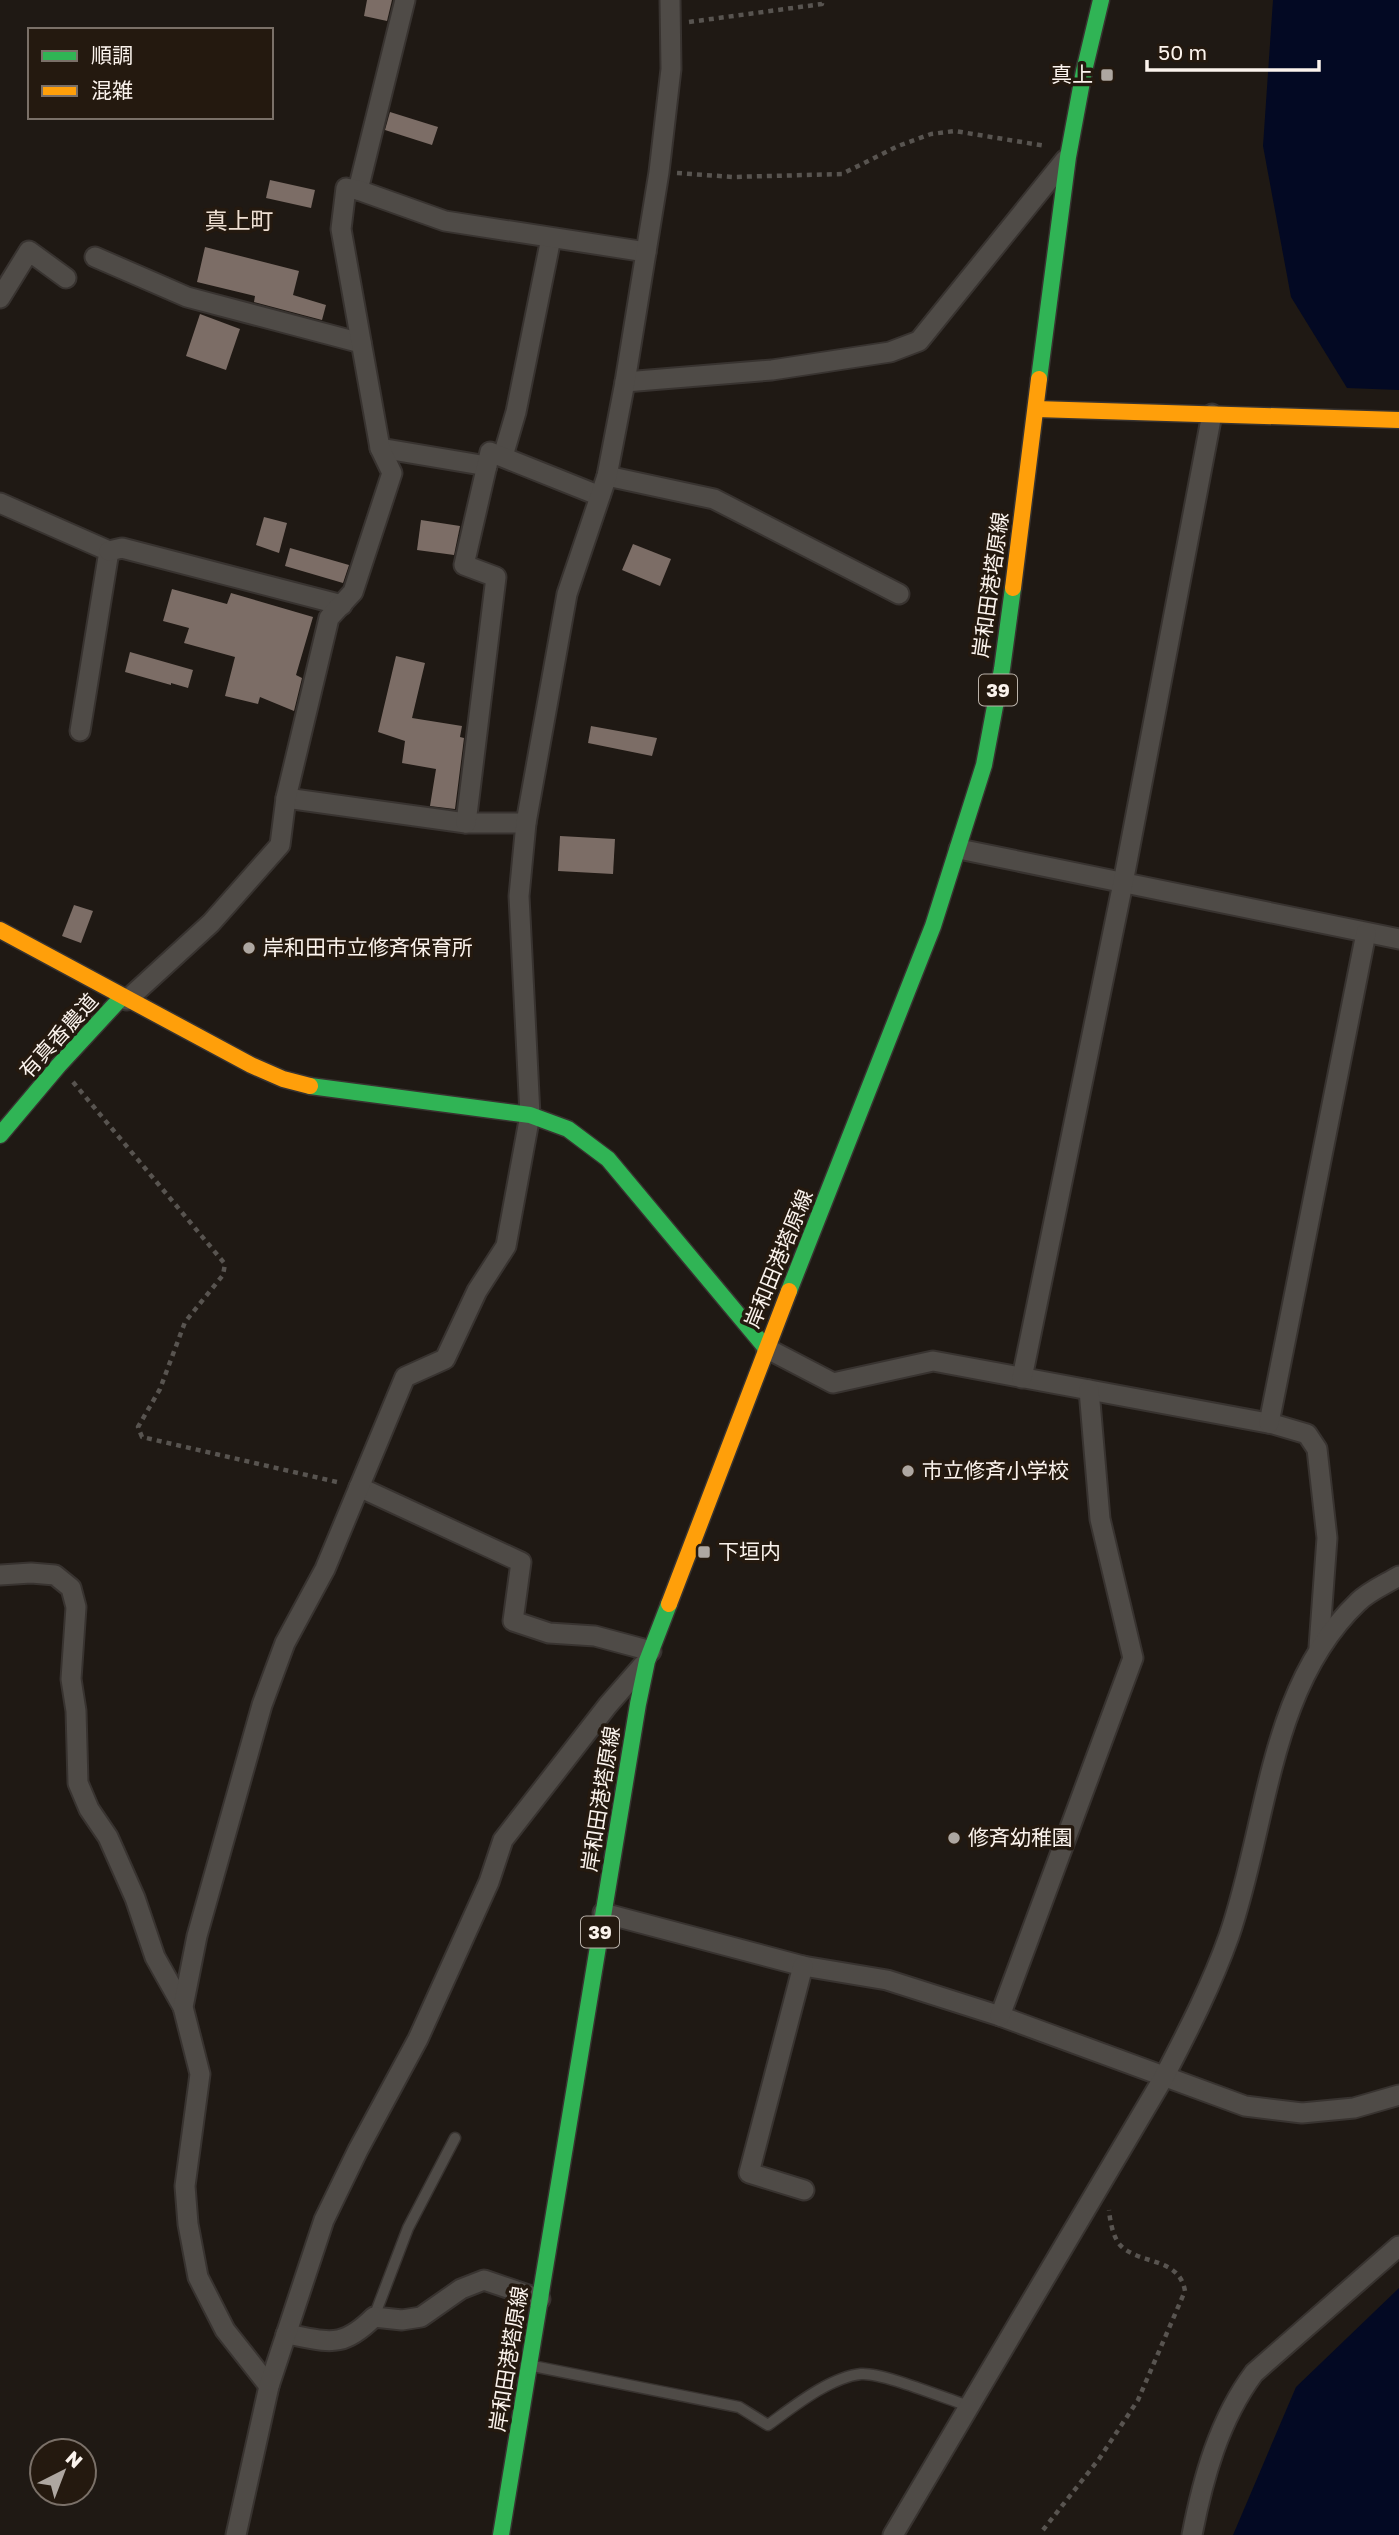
<svg xmlns="http://www.w3.org/2000/svg" width="1399" height="2535" font-family="'Golos Text','Noto Sans JP',sans-serif">
	<style>
		.water { fill: #030923 }
		.building { fill: #7c6d66 }
		.lines { fill: none; stroke-linecap: round; stroke-linejoin: round }
		.lane-casing { stroke: #383330; stroke-width: 13 }
		.street-casing { stroke: #383330; stroke-width: 23 }
		.fast-casing { stroke: #383330; stroke-width: 19 }
		.slow-casing { stroke: #383330; stroke-width: 19 }
		.path { stroke: #585450; stroke-width: 4.5; stroke-dasharray: 5 5; stroke-linecap: butt }
		.lane { stroke: #4f4b47; stroke-width: 10 }
		.street { stroke: #4f4b47; stroke-width: 19 }
		.fast { stroke: #30b455; stroke-width: 16 }
		.slow { stroke: #ff9f0a; stroke-width: 16 }
		.poi-dot { fill: #aea7a1; stroke: #24190f; stroke-width: 2.5 }
		.labels { text-anchor: middle; stroke-width: 7; stroke-linejoin: round; paint-order: stroke }
		.shield { fill: #24190f; stroke: #bab2aa; stroke-width: 2 }
		.shield-label { font-size: 19px; font-weight: bold; fill: #fbf3ed }
		.poi-label { font-size: 21px; fill: #fbf3ed; stroke: #24190f; text-anchor: start }
		.street-label { font-size: 21px; fill: #fbf3ed; stroke: #24190f }
		.neighbourhood-label { font-size: 23px; fill: #eedfd2; stroke: #24190f }
	</style>
	<rect width="100%" height="100%" fill="#1f1914"/>
	<g class="water">
		<polygon points="1273,0 1399,0 1399,390 1347,388 1291,297 1263,146"/>
		<polygon points="1399,2288 1399,2535 1233,2535 1296,2387"/>
	</g>
	<g class="building">
		<polygon points="367,0 392,0 387,21 364,16"/>
		<polygon points="390,112 438,127 432,145 385,130"/>
		<polygon points="270,180 315,190 311,208 266,198"/>
		<polygon points="205,247 299,271 293,295 326,305 322,320 254,302 255,296 197,282"/>
		<polygon points="200,314 240,329 226,370 186,356"/>
		<polygon points="264,517 287,523 279,553 256,545"/>
		<polygon points="421,520 460,526 454,555 417,550"/>
		<polygon points="633,544 671,559 660,586 622,570"/>
		<polygon points="290,548 349,565 343,583 285,566"/>
		<polygon points="172,589 227,604 231,593 313,617 296,675 302,678 294,711 260,697 258,704 225,696 235,657 184,643 189,628 163,621"/>
		<polygon points="130,652 193,670 188,688 171,683 171,685 125,672"/>
		<polygon points="396,656 425,663 412,718 462,726 460,737 464,738 455,809 430,806 436,769 402,763 405,741 378,732"/>
		<polygon points="591,726 657,738 652,756 588,743"/>
		<polygon points="560,836 615,839 613,874 558,871"/>
		<polygon points="74,905 93,911 81,943 62,936"/>
	</g>
	<g class="lines">
		<defs>
			<g id="lane">
				<polyline points="374,2317 408,2228 455,2138"/>
				<path d="M533 2366 739 2407 768 2425C793 2407 830 2377 861 2374 882 2372 946 2399 969 2406"/>
			</g>
			<g id="street">
				<polyline points="358,190 405,0"/>
				<polyline points="95,257 187,297 361,343"/>
				<polyline points="0,298 29,251 66,278"/>
				<polyline points="625,382 772,370 890,352 919,341 1065,160"/>
				<polyline points="380,448 487,466"/>
				<polyline points="503,456 516,412 551,238"/>
				<polyline points="607,476 714,499 899,594"/>
				<polyline points="0,503 109,551 80,731"/>
				<polyline points="109,551 122,548 342,605"/>
				<polyline points="286,798 466,823 526,823"/>
				<polyline points="466,823 496,577 464,565 490,452 600,496"/>
				<polyline points="959,849 1399,939"/>
				<polyline points="127,1000 211,923 280,845 286,798 329,618 353,592 392,473 380,448 341,229 346,188 358,190 445,221 646,252"/>
				<polyline points="766,1348 833,1383 933,1361 1273,1424 1307,1434 1317,1449 1327,1538 1319,1647"/>
				<polyline points="1022,1378 1123,883 1212,414"/>
				<polyline points="1269,1423 1366,933"/>
				<polyline points="359,1487 521,1562 513,1621 549,1633 595,1636 651,1651"/>
				<polyline points="0,1575 31,1573 55,1575 71,1588 76,1607 71,1679 76,1711 78,1783 89,1809 108,1837 135,1898 155,1957 183,2007"/>
				<polyline points="603,1913 803,1966 887,1980 1000,2016 1245,2106 1302,2113 1354,2108 1399,2095"/>
				<polyline points="803,1966 749,2173 804,2190"/>
				<polyline points="1000,2016 1133,1658 1100,1519 1089,1390"/>
				<path d="M286 2334C328 2341 341 2350 374 2317L402 2320 421 2317 461 2289 484 2280 540 2299"/>
				<polyline points="269,2386 225,2330 198,2277 188,2224 185,2186 200,2074 183,2007 197,1936 262,1705 285,1643 325,1569 405,1377 445,1359 477,1291 506,1246 530,1115 519,896 526,823 567,594 607,476 625,382 659,172 671,69 670,0"/>
				<polyline points="236,2535 269,2386 324,2220 358,2150 418,2039 489,1882 503,1840 608,1705 643,1665"/>
				<path d="M893 2535 1164 2077C1188 2031 1212 1984 1229 1936 1268 1824 1268 1688 1358 1602 1369 1591 1386 1584 1399 1576"/>
				<path d="M1192 2535C1203 2478 1219 2420 1254 2373L1399 2246"/>
			</g>
			<g id="fast">
				<polyline points="1039,379 1068,157 1084,71 1101,0"/>
				<polyline points="310,1086 530,1115 568,1129 608,1159 766,1348"/>
				<polyline points="0,1135 59,1065 122,997"/>
				<polyline points="789,1291 933,926 984,765 1002,669 1013,588"/>
				<polyline points="501,2535 638,1704 647,1661 669,1604"/>
			</g>
			<g id="slow">
				<polyline points="1036,409 1399,420"/>
				<polyline points="1013,588 1039,379"/>
				<polyline points="0,930 251,1065 283,1079 310,1086"/>
				<polyline points="669,1604 789,1291"/>
			</g>
		</defs>
		<use href="#lane" class="lane-casing"/>
		<use href="#street" class="street-casing"/>
		<use href="#fast" class="fast-casing"/>
		<use href="#slow" class="slow-casing"/>
		<g class="path">
			<polyline points="689,22 822,4 822,0"/>
			<polyline points="677,173 733,177 842,174 898,146 931,134 955,131 1046,146"/>
			<polyline points="73,1082 225,1264 223,1275 185,1322 160,1389 138,1427 142,1437 341,1483"/>
			<path d="M1043 2530 1099 2459 1138 2400 1185 2291C1179 2257 1141 2265 1121 2246 1113 2238 1110 2221 1109 2210"/>
		</g>
		<use href="#lane" class="lane"/>
		<use href="#street" class="street"/>
		<use href="#fast" class="fast"/>
		<use href="#slow" class="slow"/>
	</g>
	<g class="poi-dot">
		<rect x="1100" y="68" width="14" height="14" rx="3.5"/>
		<circle cx="249" cy="948" r="7"/>
		<circle cx="908" cy="1471" r="7"/>
		<rect x="697" y="1545" width="14" height="14" rx="3.5"/>
		<circle cx="954" cy="1838" r="7"/>
	</g>
	<g class="labels">
		<g class="shield">
			<rect x="979" y="674.5" width="38" height="31" rx="5"/>
			<rect x="581" y="1916.5" width="38" height="31" rx="5"/>
		</g>
		<g class="shield-label">
			<text x="998" y="697">39</text>
			<text x="600" y="1939">39</text>
		</g>
		<g class="poi-label">
			<text x="1093" y="82" text-anchor="end">真上</text>
			<text x="263" y="955">岸和田市立修斉保育所</text>
			<text x="922" y="1478">市立修斉小学校</text>
			<text x="718" y="1559">下垣内</text>
			<text x="968" y="1845">修斉幼稚園</text>
		</g>
		<g class="street-label">
			<text transform="translate(991 585) rotate(-82)" y="7">岸和田港塔原線</text>
			<text transform="translate(59 1036) rotate(-48)" y="7">有真香農道</text>
			<text transform="translate(779 1259) rotate(-68)" y="7">岸和田港塔原線</text>
			<text transform="translate(601 1799) rotate(-81)" y="7">岸和田港塔原線</text>
			<text transform="translate(509 2359) rotate(-81)" y="7">岸和田港塔原線</text>
		</g>
		<g class="neighbourhood-label">
			<text x="239" y="229">真上町</text>
		</g>
	</g>
	<rect x="28" y="28" width="245" height="91" fill="#24190f" stroke="#7a7068" stroke-width="2"/>
	<rect x="42" y="51" width="35" height="10" fill="#30b455" stroke="#7a7068" stroke-width="2"/>
	<text x="91" y="63" font-size="21" fill="#fbf3ed">順調</text>
	<rect x="42" y="86" width="35" height="10" fill="#ff9f0a" stroke="#7a7068" stroke-width="2"/>
	<text x="91" y="98" font-size="21" fill="#fbf3ed">混雑</text>
	<g transform="translate(63 2472) rotate(42)"><circle r="33" fill="#24190f" stroke="#7a7068" stroke-width="2"/>
	<path d="M0-5L12 26L0 18L-12 26Z" fill="#aea7a1"/>
	<text y="-10" font-size="19" font-weight="bold" text-anchor="middle" fill="#fbf3ed">N</text>
	</g>
	<path d="M1147 60v10h172v-10" fill="none" stroke="#fbf3ed" stroke-width="3.5"/>
	<text x="1158" y="60" font-size="21" fill="#fbf3ed" stroke="#24190f" stroke-width="5" paint-order="stroke">50 m</text>
</svg>
